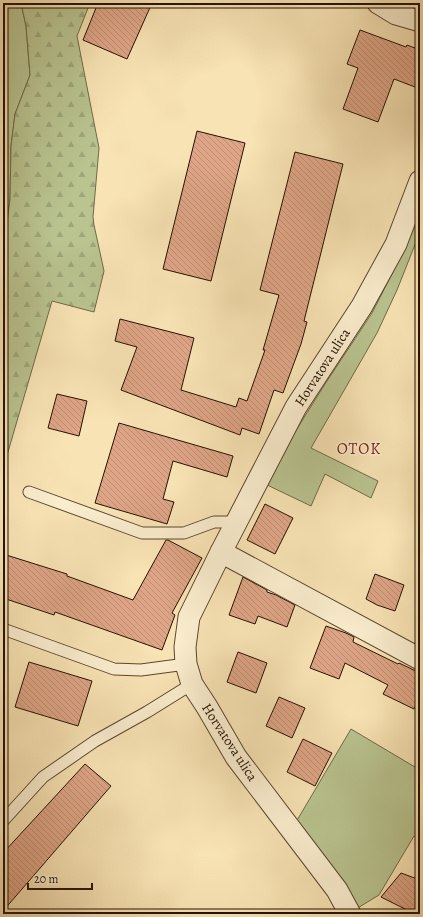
<svg xmlns="http://www.w3.org/2000/svg" width="423" height="917" font-family="Alegreya,serif">
	<style>
		.green { fill: #b9c490; stroke: #6f6a48 }
		.forest { fill: url(#forest-firs); stroke: #6f6a48 }
		.building { fill: url(#building-back-hatch); stroke: #251100 }
		.lines { fill: none; stroke-linecap: round; stroke-linejoin: round }
		.service-casing { stroke: #5a462d; stroke-width: 13 }
		.minor-casing { stroke: #5a462d; stroke-width: 23 }
		.service { stroke: #faedce; stroke-width: 11 }
		.minor { stroke: #faedce; stroke-width: 21 }
		.labels { text-anchor: middle; stroke-width: 3; stroke-linejoin: round; paint-order: stroke }
		.street-label { font-size: 14px; fill: #251100; stroke: #faedce }
		.quarter-label { font-size: 16px; letter-spacing: 1px; fill: #7a1f14; stroke: #faedce }
	</style>
	<defs>
		<pattern id="forest-firs" width="22" height="20" patternUnits="userSpaceOnUse"><rect width="22" height="20" fill="#b9c490"/><path d="M5 1l3.5 6h-7zM16 11l3.5 6h-7z" fill="#9fa77a"/></pattern>
		<pattern id="building-back-hatch" width="6" height="6" patternUnits="userSpaceOnUse"><rect width="6" height="6" fill="#dea586"/><path d="M-1 5l2 2M0 0l6 6M5-1l2 2" fill="none" stroke="#be8d72"/></pattern>
	</defs>
	<rect width="100%" height="100%" fill="#f8e3b4"/>
	<filter id="stains"><feTurbulence type="fractalNoise" baseFrequency=".005" numOctaves="4"/><feColorMatrix values="0 0 0 0 .2 0 0 0 0 .09 0 0 0 0 .02 0 0 0 .5 -.17"/></filter>
	<radialGradient id="worn" r=".72"><stop offset=".6" stop-color="#630" stop-opacity="0"/><stop offset="1" stop-color="#630" stop-opacity=".3"/></radialGradient>
	<g class="green">
		<polygon points="3,3 21,3 26,26 30,75 15,114 11,146 10,199 3,254"/>
		<polygon points="420,204 420,232 397,290 377,333 311,448 378,481 371,498 325,474 311,506 263,483 325,384 372,313 395,268"/>
		<polygon points="351,729 420,770 420,840 414,836 379,895 356,909 296,822"/>
	</g>
	<polygon class="forest" points="21,3 90,3 77,36 99,148 93,217 94,225 104,271 94,312 52,301 3,469 3,254 10,199 11,146 15,114 30,75 26,26"/>
	<g class="building">
		<polygon points="98,3 152,3 127,59 83,40"/>
		<polygon points="360,30 406,47 407,45 420,50 420,73 415,87 394,79 378,122 343,109 358,68 347,64"/>
		<polygon points="197,131 245,143 211,281 163,269"/>
		<polygon points="295,152 343,164 304,321 307,322 301,344 283,393 274,390 259,434 242,428 240,435 121,390 137,347 115,341 120,319 194,338 181,390 236,407 239,398 247,401 265,350 263,350 279,295 260,290"/>
		<polygon points="57,394 87,401 79,436 48,428"/>
		<polygon points="119,423 233,456 227,477 173,461 163,499 174,502 167,524 95,503"/>
		<polygon points="265,504 293,518 275,554 247,540"/>
		<polygon points="166,540 168,540 202,558 172,613 175,615 162,650 55,612 54,615 3,598 3,554 67,574 67,576 133,600"/>
		<polygon points="375,574 404,585 395,611 377,605 366,599"/>
		<polygon points="243,577 267,590 267,592 276,595 295,605 287,627 258,616 255,624 229,615"/>
		<polygon points="326,626 346,633 354,637 353,642 398,664 399,663 420,673 420,697 414,709 383,694 388,685 345,663 339,679 310,668"/>
		<polygon points="238,652 267,663 256,693 227,682"/>
		<polygon points="29,662 92,681 78,726 15,707"/>
		<polygon points="279,697 305,708 292,738 266,726"/>
		<polygon points="303,739 332,753 315,786 287,772"/>
		<polygon points="85,764 111,786 3,911 3,853"/>
		<polygon points="401,873 420,880 420,901 413,913 381,897"/>
	</g>
	<g class="lines">
		<defs>
			<g id="service">
				<polyline points="29,492 142,533 184,533 214,522 237,522"/>
				<polyline points="3,629 114,669 141,670 186,664"/>
				<polyline points="3,821 43,777 95,741 147,712 192,684"/>
			</g>
			<g id="minor">
				<polyline points="378,3 396,14 420,21"/>
				<polyline points="221,552 420,659"/>
				<polyline points="350,914 337,890 236,757 207,707 192,684 186,664 185,647 189,617 221,552 296,407 362,306 396,244 420,181"/>
			</g>
		</defs>
		<use href="#service" class="service-casing"/>
		<use href="#minor" class="minor-casing"/>
		<use href="#service" class="service"/>
		<use href="#minor" class="minor"/>
	</g>
	<g class="labels">
		<g class="street-label">
			<text transform="translate(322 367) rotate(-57)" y="5">Horvatova ulica</text>
			<text transform="translate(230 742) rotate(57)" y="5">Horvatova ulica</text>
		</g>
		<g class="quarter-label">
			<text x="359" y="454">OTOK</text>
		</g>
	</g>
	<rect width="423" height="917" fill="none" stroke="#f8e3b4" stroke-width="16"/>
	<rect x="4" y="4" width="415" height="909" fill="none" stroke="#251100" stroke-width="2"/>
	<rect x="8" y="8" width="407" height="901" fill="none" stroke="#251100"/>
	<path d="M28 883v6h64v-6" fill="none" stroke="#251100" stroke-width="2"/>
	<text x="34" y="883" font-size="12" fill="#251100" stroke="#faedce" stroke-width="3" paint-order="stroke">20 m</text>
	<rect width="100%" height="100%" filter="url(#stains)"/>
	<rect width="100%" height="100%" fill="url(#worn)"/>
</svg>
